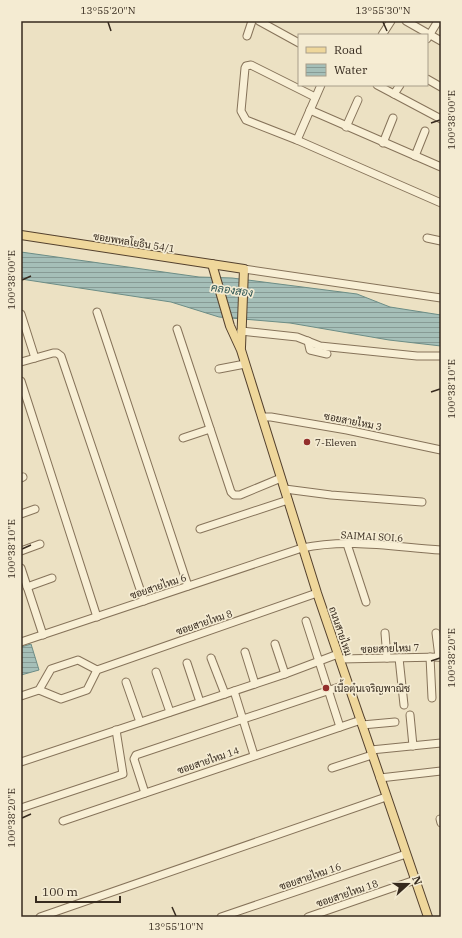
<svg xmlns="http://www.w3.org/2000/svg" width="462" height="938" font-family="'IBM Plex Serif',Sarabun,serif">
	<style>
		.water { fill: url(#water-rules); stroke: #6c8d86 }
		.lines { fill: none; stroke-linecap: round; stroke-linejoin: round }
		.minor-casing { stroke: #86735a; stroke-width: 9 }
		.major-casing { stroke: #54412e; stroke-width: 10 }
		.minor { stroke: #f8efd5; stroke-width: 7 }
		.major { stroke: #efd79b; stroke-width: 8 }
		.ticks { fill: none; stroke: #362a1e; stroke-width: 1.5 }
		.poi-dot { fill: #932f2c; stroke: #f4ebd2; stroke-width: 1.5 }
		.labels { text-anchor: middle; stroke-width: 3.5; stroke-linejoin: round; paint-order: stroke }
		.street-label { font-size: 10px; fill: #362a1e; stroke: #f4ebd2 }
		.poi-label { font-size: 10px; fill: #362a1e; stroke: #f4ebd2; text-anchor: start }
		.water-label { font-size: 11px; font-style: italic; fill: #2e5654; stroke: #f4ebd2 }
		.neatline { fill: none; stroke: #362a1e; stroke-width: 1.5 }
		.ticks-label { font-size: 10px; text-anchor: middle; fill: #362a1e }
	</style>
	<defs>
		<pattern id="water-rules" width="6" height="5" patternUnits="userSpaceOnUse"><rect width="6" height="5" fill="#a5bfb8"/><path d="M0 2.5h6" fill="none" stroke="#879b95"/></pattern>
	</defs>
	<rect width="100%" height="100%" fill="#ece1c3"/>
	<g class="water">
		<polygon points="21,252 199,277 232,278 357,294 390,307 441,315 441,346 389,340 290,323 219,317 171,302 21,279"/>
		<polygon points="31,644 39,670 21,675 21,647"/>
	</g>
	<g class="lines">
		<defs>
			<g id="minor">
				<polyline points="259,21 299,43"/>
				<polyline points="406,21 441,41"/>
				<polyline points="382,35 391,21"/>
				<polyline points="247,36 252,21"/>
				<polyline points="427,39 438,21"/>
				<polyline points="427,79 441,87"/>
				<polyline points="377,85 441,119"/>
				<polyline points="394,94 400,85"/>
				<polyline points="315,97 251,65 246,66 245,68 241,111 246,120 297,140 441,203"/>
				<polyline points="310,110 441,167"/>
				<polyline points="346,127 358,100"/>
				<polyline points="297,140 321,85"/>
				<polyline points="383,143 393,118"/>
				<polyline points="415,156 425,131"/>
				<polyline points="427,238 441,241"/>
				<polyline points="244,269 441,298"/>
				<polyline points="97,312 188,586"/>
				<polyline points="21,314 35,358"/>
				<polyline points="177,329 231,492 234,495 240,495 281,478"/>
				<polyline points="241,331 297,337 320,346 417,356 441,356"/>
				<polyline points="308,341 310,350 327,354"/>
				<polyline points="21,362 53,353 57,353 61,356 144,601"/>
				<polyline points="219,369 245,364"/>
				<polyline points="21,381 97,617"/>
				<polyline points="262,417 271,417 347,430 441,450"/>
				<polyline points="183,438 210,429"/>
				<polyline points="21,478 23,477"/>
				<polyline points="285,489 331,495 422,502"/>
				<polyline points="21,514 35,509"/>
				<polyline points="200,529 288,500"/>
				<polyline points="347,544 366,602"/>
				<polyline points="21,551 40,544"/>
				<polyline points="21,568 43,635"/>
				<polyline points="27,587 52,578"/>
				<polyline points="306,621 340,727"/>
				<polyline points="385,633 387,658"/>
				<polyline points="436,633 439,657"/>
				<path d="M21 642 302 548C347 538 395 547 441 550"/>
				<polyline points="275,644 285,674"/>
				<polyline points="245,652 255,684"/>
				<polyline points="430,657 432,698"/>
				<polyline points="211,658 225,694"/>
				<polyline points="399,658 404,705"/>
				<polyline points="340,659 441,657"/>
				<polyline points="187,663 200,702"/>
				<polyline points="156,672 170,712"/>
				<polyline points="126,682 140,722"/>
				<polyline points="39,690 61,699 87,690 97,670 317,593"/>
				<polyline points="234,691 254,755"/>
				<polyline points="21,696 39,690 51,669 78,660 97,670"/>
				<polyline points="410,715 413,746"/>
				<polyline points="362,725 395,722"/>
				<polyline points="371,750 441,743"/>
				<polyline points="21,762 285,674 338,654"/>
				<polyline points="332,768 372,755"/>
				<polyline points="380,778 441,771"/>
				<polyline points="145,793 134,759 136,755 348,684"/>
				<polyline points="21,808 123,774 116,730"/>
				<polyline points="440,819 441,823"/>
				<polyline points="63,821 361,720"/>
				<polyline points="40,917 386,797"/>
				<polyline points="221,917 406,854"/>
				<polyline points="308,917 415,880"/>
			</g>
			<g id="major">
				<polyline points="21,235 244,269 241,347"/>
				<polyline points="212,264 230,326 241,350 317,593 428,917"/>
			</g>
		</defs>
		<use href="#minor" class="minor-casing"/>
		<use href="#major" class="major-casing"/>
		<use href="#minor" class="minor"/>
		<use href="#major" class="major"/>
	</g>
	<path class="ticks" d="M108 22 111 31M383 22 387 31M431 123 440 120M22 280 31 276M431 392 440 389M22 549 31 545M431 661 440 658M22 818 31 814M172 907 176 916"/>
	<g class="poi-dot">
		<circle cx="307" cy="442" r="4"/>
		<circle cx="326" cy="688" r="4"/>
	</g>
	<g class="labels">
		<g class="street-label">
			<text transform="translate(134 242) rotate(9)" y="4">ซอยพหลโยธิน 54/1</text>
			<text transform="translate(353 421) rotate(11)" y="4">ซอยสายไหม 3</text>
			<text transform="translate(372 536) rotate(3)" y="4">SAIMAI SOI.6</text>
			<text transform="translate(158 586) rotate(-19)" y="4">ซอยสายไหม 6</text>
			<text transform="translate(204 622) rotate(-19)" y="4">ซอยสายไหม 8</text>
			<text transform="translate(341 631) rotate(71)" y="4">ถนนสายไหม</text>
			<text transform="translate(390 648) rotate(-2)" y="4">ซอยสายไหม 7</text>
			<text transform="translate(208 760) rotate(-19)" y="4">ซอยสายไหม 14</text>
			<text transform="translate(310 876) rotate(-19)" y="4">ซอยสายไหม 16</text>
			<text transform="translate(347 893) rotate(-19)" y="4">ซอยสายไหม 18</text>
		</g>
		<g class="poi-label">
			<text x="315" y="446">7-Eleven</text>
			<text x="334" y="692">เนื้อตุ๋นเจริญพาณิช</text>
		</g>
		<g class="water-label">
			<text transform="translate(232 290) rotate(8)" y="4">คลองสอง</text>
		</g>
	</g>
	<rect width="462" height="938" fill="none" stroke="#f4ebd2" stroke-width="44"/>
	<rect x="298" y="34" width="130" height="52" fill="#f4ebd2" stroke="#a89e8a"/>
	<rect x="306" y="47" width="20" height="6" fill="#efd79b" stroke="#a89e8a"/>
	<text x="334" y="54" font-size="12" fill="#362a1e">Road</text>
	<rect x="306" y="64" width="20" height="12" fill="url(#water-rules)" stroke="#a89e8a"/>
	<text x="334" y="74" font-size="12" fill="#362a1e">Water</text>
	<g transform="translate(408 884) rotate(69)" stroke="#f4ebd2" stroke-width="3" paint-order="stroke">
	<path d="M0-3L7 15L0 10L-7 15Z" fill="#362a1e"/>
	<text y="-6" font-size="11" font-weight="bold" text-anchor="middle" fill="#362a1e">N</text>
	</g>
	<path d="M36 896v6h84v-6" fill="none" stroke="#362a1e" stroke-width="2"/>
	<text x="42" y="896" font-size="12" fill="#362a1e" stroke="#f4ebd2" stroke-width="3" paint-order="stroke">100 m</text>
	<rect x="22" y="22" width="418" height="894" class="neatline"/>
	<g class="ticks-label">
		<text x="108" y="14">13°55'20"N</text>
		<text x="383" y="14">13°55'30"N</text>
		<text transform="translate(451 120) rotate(-90)" y="4">100°38'00"E</text>
		<text transform="translate(11 280) rotate(-90)" y="4">100°38'00"E</text>
		<text transform="translate(451 389) rotate(-90)" y="4">100°38'10"E</text>
		<text transform="translate(11 549) rotate(-90)" y="4">100°38'10"E</text>
		<text transform="translate(451 658) rotate(-90)" y="4">100°38'20"E</text>
		<text transform="translate(11 818) rotate(-90)" y="4">100°38'20"E</text>
		<text x="176" y="930">13°55'10"N</text>
	</g>
</svg>
